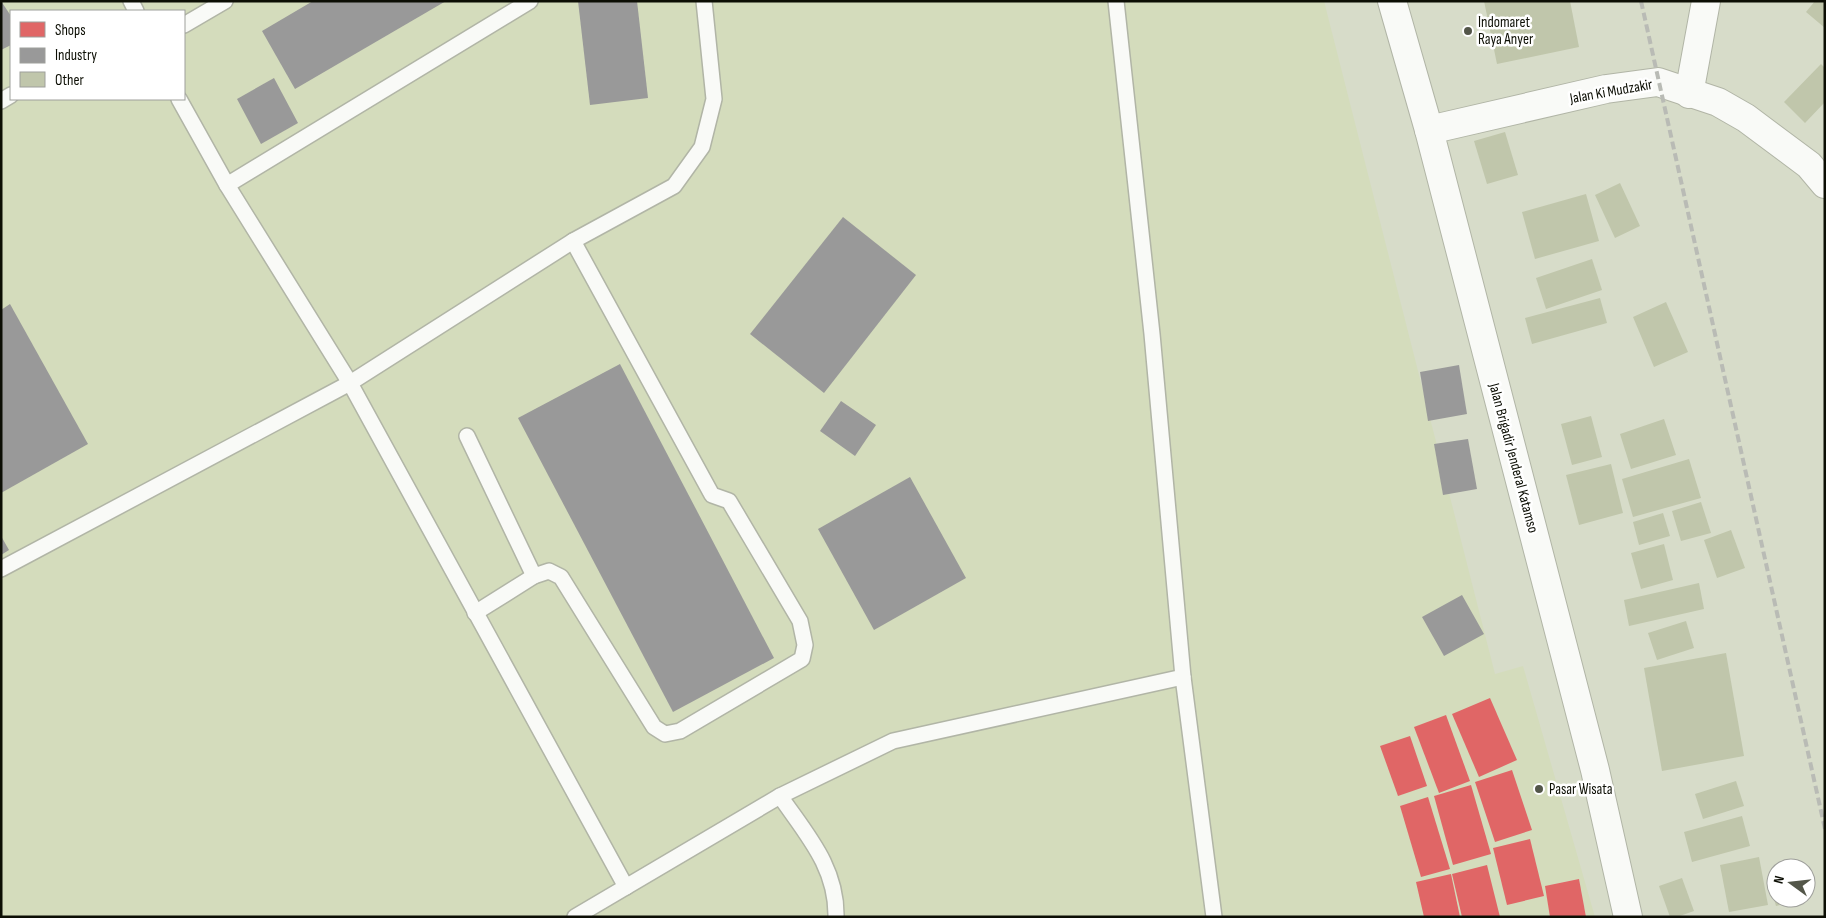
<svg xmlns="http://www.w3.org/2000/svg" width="1826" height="918" font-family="'Sofia Sans Condensed',sans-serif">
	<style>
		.built { fill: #d4dcbc; fill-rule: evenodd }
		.shops { fill: #e06666 }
		.industry { fill: #999 }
		.building { fill: #c0c6ab }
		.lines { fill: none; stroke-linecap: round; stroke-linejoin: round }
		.lane-casing { stroke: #b1b5a6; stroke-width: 18 }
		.street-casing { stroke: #b1b5a6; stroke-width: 30 }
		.highway-casing { stroke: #b1b5a6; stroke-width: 30 }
		.lane { stroke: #f9faf7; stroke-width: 15 }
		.street { stroke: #f9faf7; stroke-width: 28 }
		.highway { stroke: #f9faf7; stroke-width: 28 }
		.rail { stroke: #b9bbb5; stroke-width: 4; stroke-dasharray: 8 4; stroke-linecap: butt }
		.poi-dot { fill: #535649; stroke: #fff; stroke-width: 2 }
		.labels { text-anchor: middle; stroke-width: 5; stroke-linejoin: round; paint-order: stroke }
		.poi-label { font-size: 15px; fill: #0c0e04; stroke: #fff; text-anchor: start }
		.street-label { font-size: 15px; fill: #0c0e04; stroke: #fff }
	</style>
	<rect width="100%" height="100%" fill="#d7dcc9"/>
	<path class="built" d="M1 1H1324L1495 674 1523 666 1595 917H1586L1579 879 1549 885 1557 917H1ZM11 11H184V99H11Z"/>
	<g class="shops">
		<polygon points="1490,698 1517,760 1479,777 1452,714"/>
		<polygon points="1446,715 1470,781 1439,793 1414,727"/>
		<polygon points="1410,736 1427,786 1398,796 1380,746"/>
		<polygon points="1512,770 1532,830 1495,842 1475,782"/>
		<polygon points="1471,785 1491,854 1453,865 1434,796"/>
		<polygon points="1428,797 1450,869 1421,877 1400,806"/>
		<polygon points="1530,839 1544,896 1507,905 1493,848"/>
		<polygon points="1487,865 1500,917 1462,917 1452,874"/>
		<polygon points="1451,874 1460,917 1424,917 1416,882"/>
		<polygon points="1579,879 1586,917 1550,917 1545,886"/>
	</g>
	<g class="industry">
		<polygon points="1,1 11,16 11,45 1,50"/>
		<polygon points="313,1 446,1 295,89 262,31"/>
		<polygon points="578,1 637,1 648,98 590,105"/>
		<polygon points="274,78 298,123 261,144 237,99"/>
		<polygon points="843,217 916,275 824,393 750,334"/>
		<polygon points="10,304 88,444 1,493 1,310"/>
		<polygon points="620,364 774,658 673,712 518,418"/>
		<polygon points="1459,365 1467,414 1428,421 1420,372"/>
		<polygon points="841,401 876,425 855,456 820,431"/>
		<polygon points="1468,439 1477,489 1443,495 1434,444"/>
		<polygon points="910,477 966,578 874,630 818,529"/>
		<polygon points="1,536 9,550 1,555"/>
		<polygon points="1462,595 1484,634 1444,656 1422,617"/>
	</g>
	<g class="building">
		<polygon points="1484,1 1570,1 1579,47 1497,64"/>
		<polygon points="1815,1 1825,1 1825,28 1806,12"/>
		<polygon points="1821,64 1825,68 1825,102 1805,123 1784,102"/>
		<polygon points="1505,132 1518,175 1487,184 1474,141"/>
		<polygon points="1620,183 1640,226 1615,238 1595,195"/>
		<polygon points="1586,194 1599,241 1535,259 1522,212"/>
		<polygon points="1592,259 1602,290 1546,309 1536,278"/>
		<polygon points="1600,298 1607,323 1532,344 1525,318"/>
		<polygon points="1666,302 1688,352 1654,367 1633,317"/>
		<polygon points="1591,416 1602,457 1572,465 1561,424"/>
		<polygon points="1664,419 1676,455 1631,469 1620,434"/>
		<polygon points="1689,459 1701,498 1633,517 1622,479"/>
		<polygon points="1611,464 1623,513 1579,525 1566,475"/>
		<polygon points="1701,502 1711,533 1681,541 1672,511"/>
		<polygon points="1663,513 1670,536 1639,545 1633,522"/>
		<polygon points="1731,530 1745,568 1717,578 1704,540"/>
		<polygon points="1664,544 1673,580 1641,589 1631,553"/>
		<polygon points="1699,583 1704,609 1629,626 1624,600"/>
		<polygon points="1686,621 1694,648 1657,660 1648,633"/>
		<polygon points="1726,653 1744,756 1662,771 1644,668"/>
		<polygon points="1736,781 1744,806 1703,819 1695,794"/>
		<polygon points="1742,816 1750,846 1692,862 1684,832"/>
		<polygon points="1759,857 1768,905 1729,912 1720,865"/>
		<polygon points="1682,878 1694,911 1677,917 1670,917 1659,886"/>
		<polygon points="1776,879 1776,898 1803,899 1776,906 1769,881"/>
	</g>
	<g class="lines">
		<defs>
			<g id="lane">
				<polyline points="131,1 136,11"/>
				<polyline points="1116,1 1152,334 1183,677 1214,917"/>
				<polyline points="184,25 225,1"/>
				<polyline points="179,99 227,185 350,383 626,887"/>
				<polyline points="1,101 11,95"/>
				<polyline points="227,185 530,1"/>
				<polyline points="467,436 534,576"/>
				<polyline points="1,569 350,383 573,241 674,186 702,147 714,99 704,1"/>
				<polyline points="475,613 534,576 549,571 561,577 654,727 665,734 680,731 802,659 805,645 800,621 729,501 712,495 573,241"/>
				<path d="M780 796C806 834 837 867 836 917"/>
				<polyline points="575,917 780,796 893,741 1183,677"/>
			</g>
			<g id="street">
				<polyline points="1689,94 1706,1"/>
				<polyline points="1429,130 1606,89 1658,82 1718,102 1746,118 1809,165 1825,184"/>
			</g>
			<polyline id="highway" points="1392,1 1429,130 1595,770 1628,917"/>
		</defs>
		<use href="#lane" class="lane-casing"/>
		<use href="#street" class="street-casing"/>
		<use href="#highway" class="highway-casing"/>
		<use href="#lane" class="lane"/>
		<use href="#street" class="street"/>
		<use href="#highway" class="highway"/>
		<polyline class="rail" points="1641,1 1825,829"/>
	</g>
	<g class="poi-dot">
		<circle cx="1468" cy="31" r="5"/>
		<circle cx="1539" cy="789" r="5"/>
	</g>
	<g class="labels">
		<g class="poi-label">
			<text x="1478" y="27">Indomaret<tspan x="1478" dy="17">Raya Anyer</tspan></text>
			<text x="1549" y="794">Pasar Wisata</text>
		</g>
		<g class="street-label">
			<text transform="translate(1611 91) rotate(-10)" y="5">Jalan Ki Mudzakir</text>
			<text transform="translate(1514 458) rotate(75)" y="5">Jalan Brigadir Jenderal Katamso</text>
		</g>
	</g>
	<rect width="1826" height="918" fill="none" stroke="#0c0e04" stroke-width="5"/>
	<rect x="10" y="10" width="175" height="90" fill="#ffffff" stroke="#9e9f9b"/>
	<rect x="20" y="22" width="25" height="15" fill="#e06666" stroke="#9e9f9b"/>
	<text x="55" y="35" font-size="15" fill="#0c0e04">Shops</text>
	<rect x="20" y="48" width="25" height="15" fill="#999999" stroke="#9e9f9b"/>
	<text x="55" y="60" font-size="15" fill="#0c0e04">Industry</text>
	<rect x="20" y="72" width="25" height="15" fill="#c0c6ab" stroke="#9e9f9b"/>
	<text x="55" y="85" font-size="15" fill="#0c0e04">Other</text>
	<g transform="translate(1791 883) rotate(285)"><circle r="24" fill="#ffffff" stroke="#9e9f9b"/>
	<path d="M0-4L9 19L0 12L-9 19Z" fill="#535649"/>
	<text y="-8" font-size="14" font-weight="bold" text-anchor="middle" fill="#0c0e04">N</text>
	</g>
</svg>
